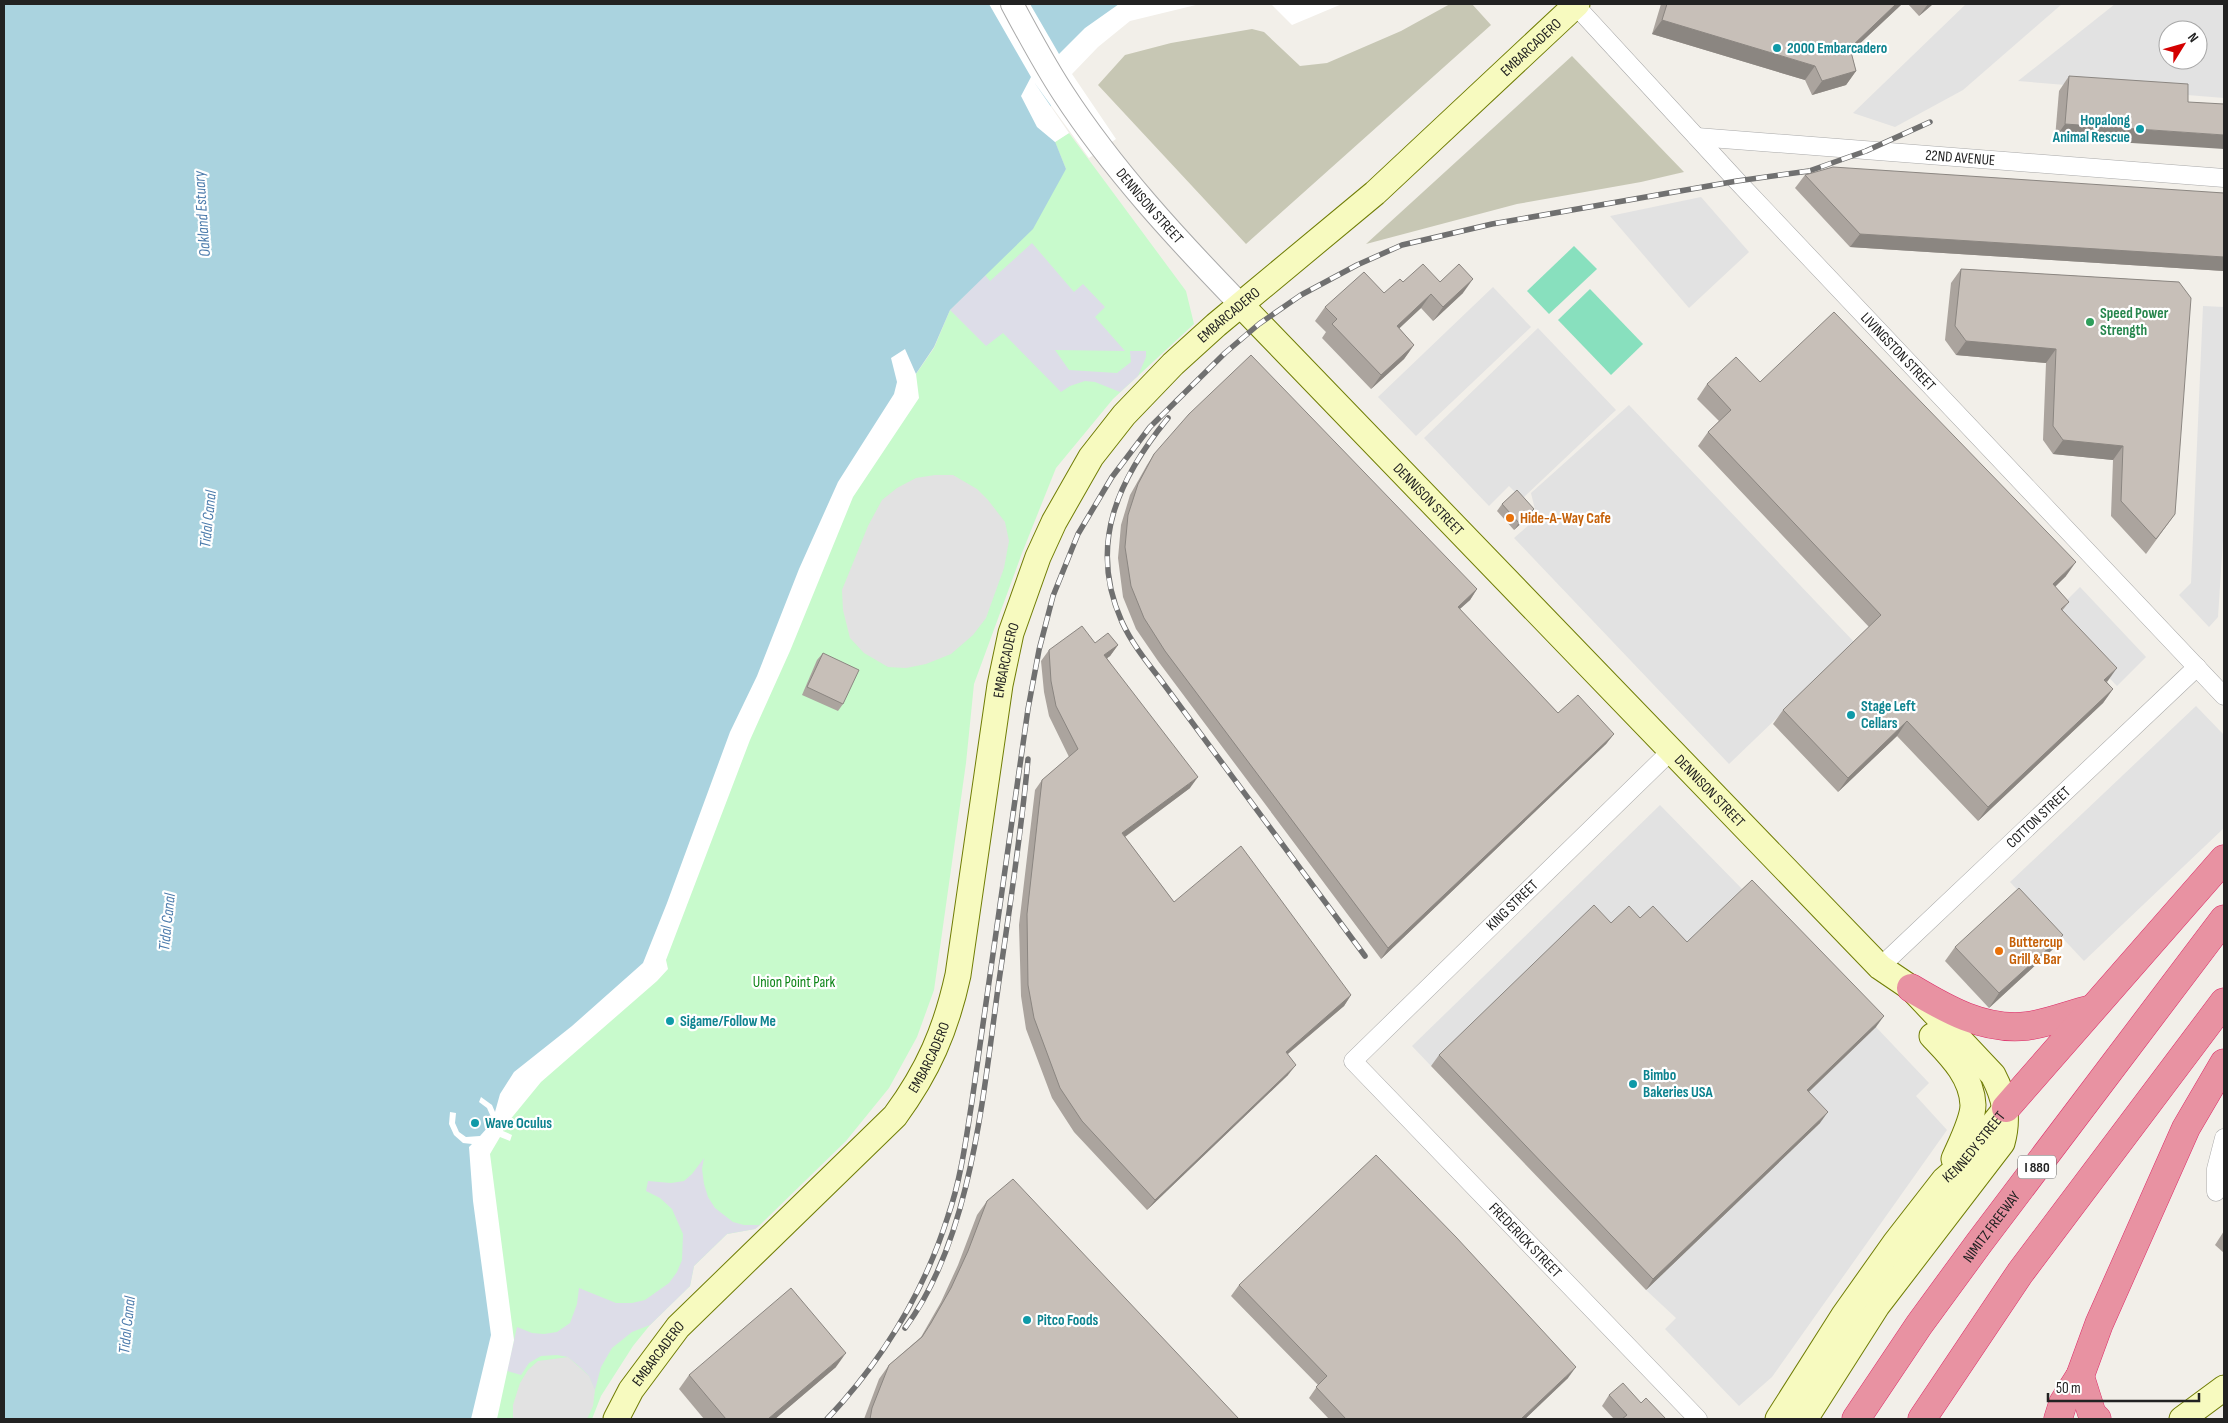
<svg xmlns="http://www.w3.org/2000/svg" width="2228" height="1423" font-family="'Sofia Sans Condensed',sans-serif">
	<style>
		.construction { fill: #c7c7b4 }
		.park { fill: #c8facc }
		.pitch { fill: #88e0be }
		.parking { fill: #e2e2e2; fill-rule: evenodd }
		.plaza { fill: #dddde8 }
		.water { fill: #aad3df }
		.pier { fill: #fff }
		.lines { fill: none; stroke-linecap: round; stroke-linejoin: round }
		.minor-casing { stroke: #a9a9a9; stroke-width: 19 }
		.tertiary-casing { stroke: #a9a9a9; stroke-width: 24 }
		.secondary-casing { stroke: #707d05; stroke-width: 27 }
		.motorway-casing { stroke: #dc2a67; stroke-width: 29 }
		.minor { stroke: #fff; stroke-width: 18 }
		.tertiary { stroke: #fff; stroke-width: 22 }
		.secondary { stroke: #f7fabf; stroke-width: 25 }
		.motorway { stroke: #e892a2; stroke-width: 28 }
		.rail-casing { stroke: #707070; stroke-width: 5.5 }
		.rail { stroke: #fff; stroke-width: 4; stroke-dasharray: 11; stroke-linecap: butt }
		.wall { fill: #aba49e }
		.shaded-wall { fill: #8b8681 }
		.building { fill: #c7bfb8; stroke: #8b8681 }
		.culture-dot { fill: #0f9aa8; stroke: #fff; stroke-width: 2 }
		.leisure-dot { fill: #2e9e5b; stroke: #fff; stroke-width: 2 }
		.food-dot { fill: #e8710a; stroke: #fff; stroke-width: 2 }
		.labels { text-anchor: middle; stroke-width: 4.5; stroke-linejoin: round; paint-order: stroke }
		.shield { fill: #fff; stroke: #646464; stroke-width: 1 }
		.shield-label { font-size: 14px; font-weight: bold; fill: #222 }
		.street-label { font-size: 15px; fill: #222; stroke: #fff }
		.culture-label { font-size: 15px; font-weight: bold; fill: #0d838f; stroke: #fff; text-anchor: start }
		.leisure-label { font-size: 15px; font-weight: bold; fill: #27864d; stroke: #fff; text-anchor: start }
		.food-label { font-size: 15px; font-weight: bold; fill: #c56008; stroke: #fff; text-anchor: start }
		.park-label { font-size: 15px; fill: #0c8416; stroke: #fff }
		.water-label { font-size: 16px; font-style: italic; fill: #4a7aab; stroke: #fff }
	</style>
	<rect width="100%" height="100%" fill="#f2efe9"/>
	<g class="construction">
		<polygon points="1450,4 1472,4 1491,25 1246,244 1098,85 1125,55 1171,43 1252,29 1264,32 1300,66 1327,63 1401,31"/>
		<polygon points="1572,56 1684,172 1641,182 1517,204 1366,244"/>
	</g>
	<polygon class="park" points="1069,133 1186,291 1194,324 1113,399 1056,468 1022,553 974,684 966,763 934,990 917,1037 889,1088 846,1141 760,1225 755,1229 727,1234 694,1266 690,1286 650,1325 633,1346 601,1396 592,1419 485,1419 484,1146 907,387 934,348 950,310 985,275 1066,169 1055,142"/>
	<g class="pitch">
		<polygon points="1574,246 1597,269 1549,314 1527,291"/>
		<polygon points="1590,289 1643,344 1611,375 1558,320"/>
	</g>
	<g class="parking">
		<polygon points="1966,4 2062,4 1963,90 1895,127 1853,113"/>
		<path d="M2115 4H2224V98L2018 81ZM2168 30H2198V60H2168Z"/>
		<polygon points="1701,197 1749,252 1689,308 1610,216"/>
		<polygon points="1493,287 1531,327 1416,436 1378,397"/>
		<polygon points="2203,306 2224,307 2224,525 2218,617 2209,627 2179,595 2191,583"/>
		<polygon points="1538,328 1616,410 1522,499 1509,486 1489,506 1424,438"/>
		<polygon points="1629,405 1855,643 1729,764 1514,538 1537,518 1531,493"/>
		<polygon points="935,475 953,475 977,489 988,500 1005,522 1009,541 1004,568 986,618 973,635 951,654 926,664 906,668 888,667 864,653 850,638 843,610 842,590 868,526 882,500 897,488 916,478"/>
		<polygon points="2080,587 2146,657 2117,686 2058,624 2058,609"/>
		<polygon points="2196,706 2224,735 2224,828 2084,961 2010,882"/>
		<polygon points="1660,805 1744,891 1680,953 1603,934 1587,916 1431,1066 1412,1046"/>
		<polygon points="1876,1027 1929,1083 1916,1096 1947,1130 1772,1377 1739,1406 1665,1329 1676,1318 1646,1290 1820,1123 1799,1101"/>
		<polygon points="568,1357 589,1376 595,1390 593,1406 587,1419 513,1419 513,1405 520,1383 528,1370 538,1361"/>
	</g>
	<g class="plaza">
		<polygon points="1032,243 1074,292 1083,284 1105,307 1095,317 1125,351 1055,350 1069,370 1117,373 1131,362 1130,351 1146,351 1146,357 1138,376 1120,392 1095,382 1085,381 1070,386 1061,392 1003,333 986,346 950,310 985,275 990,281"/>
		<polygon points="704,1158 702,1169 704,1184 708,1197 715,1208 733,1222 744,1225 760,1225 755,1229 727,1234 694,1266 690,1286 650,1325 632,1332 612,1348 601,1367 595,1390 589,1376 581,1368 568,1357 557,1355 541,1356 529,1363 521,1375 507,1371 517,1327 532,1333 544,1334 557,1332 570,1323 577,1304 579,1288 616,1303 632,1303 645,1300 669,1283 677,1272 682,1260 683,1234 672,1209 660,1198 646,1191 648,1181 671,1183 684,1181 692,1174"/>
	</g>
	<polygon class="water" points="4,4 1141,4 1063,73 1046,119 1066,169 1033,229 950,310 934,347 907,387 847,493 655,971 523,1085 484,1146 501,1339 485,1419 4,1419"/>
	<g class="pier">
		<polygon points="989,4 1030,4 1059,54 1085,28 1119,4 1200,4 1130,21 1098,47 1072,74 1116,139 1089,158 1034,82 1069,133 1055,142 1037,127 1021,96 1031,77"/>
		<polygon points="1271,4 1342,4 1292,25"/>
		<polygon points="905,349 916,374 919,398 853,497 790,651 750,740 666,960 668,969 657,981 541,1082 505,1126 503,1131 512,1135 510,1141 500,1137 490,1154 514,1340 497,1419 471,1419 491,1335 473,1201 469,1147 472,1144 463,1143 454,1135 449,1124 450,1112 456,1113 455,1123 459,1132 466,1137 480,1136 488,1127 491,1117 487,1108 479,1102 481,1097 492,1105 495,1112 500,1094 514,1072 572,1026 643,963 667,903 730,732 757,676 799,569 838,482 894,394 897,382 891,358"/>
	</g>
	<g class="lines">
		<defs>
			<g id="minor">
				<path id="s1" d="M1575 5 1737 181 2224 696"/>
				<path id="s2" d="M1697 137 2224 178"/>
				<path id="s3" d="M1672 750 1353 1061 1698 1419"/>
				<path id="s4" d="M1880 967 2197 667"/>
				<polyline points="2216,1192 2216,1169 2224,1138"/>
			</g>
			<g id="tertiary">
				<path id="s5" d="M1012 4C1028 34 1044 64 1063 93 1113 170 1177 239 1241 305"/>
			</g>
			<g id="secondary">
				<path id="s6" d="M1241 305 1880 967 1911 988 1993 1075C2005 1098 2009 1118 2002 1143L1877 1306 1805 1419"/>
				<path d="M1932 1036C1950 1055 1972 1076 1973 1105 1973 1120 1960 1145 1954 1159"/>
				<path id="s7" d="M616 1419 631 1390 678 1327 895 1116C928 1071 946 1030 958 975L1000 685 1011 633 1038 557 1054 522 1091 457 1124 415 1173 364 1216 325 1375 193 1577 4"/>
				<path id="s8" d="M1778 1419 1844 1315 1895 1243 1944 1180 1959 1167 2006 1108"/>
				<polyline points="2182,1419 2224,1388"/>
			</g>
			<g id="motorway">
				<path d="M1911 988C1946 1009 1984 1031 2027 1026 2049 1023 2070 1014 2091 1009"/>
				<polyline points="2006,1108 2224,859"/>
				<polyline points="2080,1376 2092,1414 2097,1419"/>
				<path id="s9" d="M1856 1419 1919 1325 1979 1243 2224 919"/>
				<polyline points="1922,1419 2020,1273 2224,1002"/>
				<polyline points="2058,1419 2063,1403 2080,1376 2099,1324 2186,1128 2224,1063"/>
			</g>
		</defs>
		<use href="#minor" class="minor-casing"/>
		<use href="#tertiary" class="tertiary-casing"/>
		<use href="#secondary" class="secondary-casing"/>
		<use href="#motorway" class="motorway-casing"/>
		<use href="#minor" class="minor"/>
		<use href="#tertiary" class="tertiary"/>
		<use href="#secondary" class="secondary"/>
		<use href="#motorway" class="motorway"/>
		<defs>
			<g id="rail">
				<path d="M1168 418C1119 478 1087 544 1122 622 1131 642 1146 661 1160 679L1365 956"/>
				<path d="M905 1328C971 1240 983 1096 998 988 1009 912 1021 836 1028 759"/>
				<path d="M827 1419C882 1361 924 1292 948 1216 961 1179 966 1139 972 1101L1028 709 1039 650 1053 596 1078 534 1112 477 1150 427 1225 353 1259 324 1301 295 1357 265 1402 245 1492 224 1737 181 1809 171 1866 151 1930 122"/>
			</g>
		</defs>
		<use href="#rail" class="rail-casing"/>
		<use href="#rail" class="rail"/>
	</g>
	<g class="wall">
		<polygon points="1661,4 1902,4 1851,52 1856,71 1846,85 1812,95 1805,80 1652,34"/>
		<polygon points="1908,4 1933,4 1919,16"/>
		<polygon points="2069,76 2188,102 2055,138 2059,91"/>
		<polygon points="1805,175 2224,193 2224,271 1850,247 1795,188"/>
		<polygon points="1961,269 2179,282 2175,514 2146,554 2111,516 2113,460 2053,454 2043,440 2046,363 1956,355 1945,340 1951,283"/>
		<polygon points="1403,282 1463,293 1433,321 1421,308 1399,328 1414,345 1404,359 1371,389 1322,338 1326,332 1315,321 1325,307 1384,293"/>
		<polygon points="1760,382 2066,576 2055,587 2069,602 2062,611 2107,682 2113,689 2103,703 1978,821 1897,736 1838,792 1773,724 1783,710 1869,627 1698,446 1708,432 1719,421 1697,399 1707,384"/>
		<polygon points="1154,454 1477,589 1470,600 1459,609 1558,713 1614,734 1606,744 1381,959 1158,661 1136,629 1123,597 1118,558 1121,525 1130,495 1147,465"/>
		<polygon points="1502,504 1534,509 1529,516 1514,530 1497,511"/>
		<polygon points="2224,611 2224,634 2223,634"/>
		<polygon points="1095,643 1118,645 1110,656 1107,658 1190,788 1125,837 1174,902 1351,995 1344,1006 1288,1054 1288,1075 1147,1210 1074,1132 1052,1098 1026,1029 1021,996 1019,925 1035,790 1042,780 1069,757 1049,716 1044,692 1041,661 1049,650"/>
		<polygon points="823,653 843,704 838,711 802,695 817,660"/>
		<polygon points="1640,918 1687,942 1876,1027 1809,1092 1820,1123 1646,1290 1431,1066 1439,1055 1611,923"/>
		<polygon points="1955,947 2053,949 1989,1008 1945,961"/>
		<polygon points="987,1201 1239,1419 864,1419 879,1379 889,1365 921,1337 941,1302 958,1265 977,1215"/>
		<polygon points="2224,1231 2224,1253 2215,1245"/>
		<polygon points="1239,1285 1568,1378 1525,1419 1329,1419 1309,1398 1318,1385 1231,1296"/>
		<polygon points="836,1367 775,1419 704,1419 679,1389 689,1375"/>
		<polygon points="1609,1395 1641,1403 1666,1419 1614,1419 1602,1406"/>
	</g>
	<g class="shaded-wall">
		<polygon points="1896,4 1902,4 1840,62 1850,48"/>
		<polygon points="1928,4 1933,4 1919,16"/>
		<polygon points="1662,20 1815,66 1805,80 1652,34"/>
		<polygon points="1856,71 1846,85 1812,95 1822,81"/>
		<polygon points="2065,124 2224,135 2224,149 2055,138"/>
		<polygon points="1860,234 2224,257 2224,271 1850,247"/>
		<polygon points="1473,279 1463,293 1433,321 1443,307"/>
		<polygon points="1431,294 1421,308 1387,340 1397,326"/>
		<polygon points="1966,341 2056,349 2046,363 1956,355"/>
		<polygon points="1414,345 1404,359 1371,389 1381,375"/>
		<polygon points="2063,440 2123,446 2113,460 2053,454"/>
		<polygon points="1534,509 1529,516 1514,530 1519,523"/>
		<polygon points="2076,562 2066,576 2043,598 2053,584"/>
		<polygon points="1477,589 1470,600 1450,618 1458,607"/>
		<polygon points="1118,645 1110,656 1097,666 1104,655"/>
		<polygon points="2117,668 2107,682 2104,680"/>
		<polygon points="2113,689 2103,703 1978,821 1988,807"/>
		<polygon points="1907,721 1897,736 1838,792 1848,778"/>
		<polygon points="1614,734 1606,744 1381,959 1388,948"/>
		<polygon points="1198,777 1190,788 1115,844 1122,833"/>
		<polygon points="2063,935 2053,949 1989,1008 1999,993"/>
		<polygon points="1351,995 1344,1006 1278,1062 1286,1052"/>
		<polygon points="1884,1016 1876,1027 1799,1101 1807,1090"/>
		<polygon points="1296,1065 1288,1075 1147,1210 1155,1200"/>
		<polygon points="1828,1112 1820,1123 1646,1290 1653,1279"/>
		<polygon points="846,1353 836,1367 775,1419 768,1419"/>
		<polygon points="1576,1367 1568,1378 1525,1419 1521,1419"/>
	</g>
	<g class="building">
		<polygon points="1667,4 1896,4 1850,48 1856,71 1822,81 1815,66 1662,20"/>
		<polygon points="2069,76 2188,84 2188,102 2224,104 2224,135 2065,124"/>
		<polygon points="1833,167 2224,193 2224,257 1860,234 1805,175"/>
		<polygon points="1423,264 1440,282 1459,264 1473,279 1443,307 1431,294 1397,326 1414,345 1381,375 1332,324 1337,319 1325,307 1364,272 1384,293 1400,279 1403,282"/>
		<polygon points="1961,269 2179,282 2191,298 2175,514 2156,539 2121,501 2123,446 2063,440 2053,426 2056,349 1966,341 1955,326"/>
		<polygon points="1834,312 2076,562 2053,584 2069,602 2061,609 2117,668 2104,680 2113,689 1988,807 1907,721 1848,778 1783,710 1881,615 1708,432 1731,410 1707,384 1736,357 1760,382"/>
		<polygon points="1251,355 1477,589 1458,607 1558,713 1578,695 1614,734 1388,948 1165,651 1144,618 1131,586 1125,547 1128,515 1138,484 1154,454 1189,414"/>
		<polygon points="1517,490 1534,509 1519,523 1502,504"/>
		<polygon points="1082,626 1095,643 1108,633 1118,645 1104,655 1198,777 1122,833 1174,902 1241,846 1351,995 1286,1052 1296,1065 1155,1200 1082,1121 1060,1088 1034,1018 1028,985 1027,914 1042,780 1078,749 1056,706 1051,681 1049,650"/>
		<polygon points="823,653 859,670 843,704 807,687"/>
		<polygon points="1752,880 1884,1016 1807,1090 1828,1112 1653,1279 1439,1055 1594,905 1611,923 1629,906 1640,918 1653,906 1687,942"/>
		<polygon points="2019,888 2063,935 1999,993 1955,947"/>
		<polygon points="1376,1155 1456,1237 1576,1367 1521,1419 1346,1419 1316,1387 1327,1376 1239,1285"/>
		<polygon points="1013,1179 1239,1419 870,1419 872,1408 889,1365 922,1337 931,1323 951,1288 968,1251 987,1201"/>
		<polygon points="791,1288 846,1353 768,1419 726,1419 689,1375"/>
		<polygon points="1623,1383 1641,1403 1646,1398 1666,1419 1622,1419 1627,1415 1609,1395"/>
	</g>
	<g class="culture-dot">
		<circle cx="1777" cy="48" r="5"/>
		<circle cx="2140" cy="129" r="5"/>
		<circle cx="1851" cy="715" r="5"/>
		<circle cx="670" cy="1021" r="5"/>
		<circle cx="1633" cy="1084" r="5"/>
		<circle cx="475" cy="1123" r="5"/>
		<circle cx="1027" cy="1320" r="5"/>
	</g>
	<circle class="leisure-dot" cx="2090" cy="322" r="5"/>
	<g class="food-dot">
		<circle cx="1510" cy="518" r="5"/>
		<circle cx="1999" cy="951" r="5"/>
	</g>
	<g class="labels">
		<rect class="shield" x="2018" y="1155.5" width="38" height="23" rx="4"/>
		<g class="shield-label">
			<text x="2037" y="1172">I 880</text>
		</g>
		<g class="street-label">
			<text dy="5" stroke="none"><textPath href="#s7" startOffset="1712">EMBARCADERO</textPath></text>
			<text dy="5" stroke="none"><textPath href="#s2" startOffset="264">22ND AVENUE</textPath></text>
			<text dy="5" stroke="none"><textPath href="#s5" startOffset="245">DENNISON STREET</textPath></text>
			<text dy="5" stroke="none"><textPath href="#s7" startOffset="1308">EMBARCADERO</textPath></text>
			<text dy="5" stroke="none"><textPath href="#s1" startOffset="474">LIVINGSTON STREET</textPath></text>
			<text dy="5" stroke="none"><textPath href="#s6" startOffset="270">DENNISON STREET</textPath></text>
			<text dy="5" stroke="none"><textPath href="#s7" startOffset="888">EMBARCADERO</textPath></text>
			<text dy="5" stroke="none"><textPath href="#s6" startOffset="675">DENNISON STREET</textPath></text>
			<text dy="5" stroke="none"><textPath href="#s4" startOffset="218">COTTON STREET</textPath></text>
			<text transform="translate(1512 905) rotate(-44)" y="5">KING STREET</text>
			<text dy="5" stroke="none"><textPath href="#s7" startOffset="482">EMBARCADERO</textPath></text>
			<text dy="5" stroke="none"><textPath href="#s8" startOffset="336">KENNEDY STREET</textPath></text>
			<text dy="5" stroke="none"><textPath href="#s9" startOffset="235">NIMITZ FREEWAY</textPath></text>
			<text dy="5" stroke="none"><textPath href="#s3" startOffset="694">FREDERICK STREET</textPath></text>
			<text dy="5" stroke="none"><textPath href="#s7" startOffset="78">EMBARCADERO</textPath></text>
		</g>
		<g class="culture-label">
			<text x="1787" y="53">2000 Embarcadero</text>
			<text x="2130" y="125" text-anchor="end">Hopalong<tspan x="2130" dy="17">Animal Rescue</tspan></text>
			<text x="1861" y="711">Stage Left<tspan x="1861" dy="17">Cellars</tspan></text>
			<text x="680" y="1026">Sigame/Follow Me</text>
			<text x="1643" y="1080">Bimbo<tspan x="1643" dy="17">Bakeries USA</tspan></text>
			<text x="485" y="1128">Wave Oculus</text>
			<text x="1037" y="1325">Pitco Foods</text>
		</g>
		<g class="leisure-label">
			<text x="2100" y="318">Speed Power<tspan x="2100" dy="17">Strength</tspan></text>
		</g>
		<g class="food-label">
			<text x="1520" y="523">Hide-A-Way Cafe</text>
			<text x="2009" y="947">Buttercup<tspan x="2009" dy="17">Grill &amp; Bar</tspan></text>
		</g>
		<g class="park-label">
			<text x="794" y="987">Union Point Park</text>
		</g>
		<g class="water-label">
			<text transform="translate(201 214) rotate(-94)" y="6">Oakland Estuary</text>
			<text transform="translate(207 519) rotate(-84)" y="6">Tidal Canal</text>
			<text transform="translate(166 922) rotate(-84)" y="6">Tidal Canal</text>
			<text transform="translate(126 1325) rotate(-84)" y="6">Tidal Canal</text>
		</g>
	</g>
	<rect width="2228" height="1423" fill="none" stroke="#222222" stroke-width="10"/>
	<g transform="translate(2183 45) rotate(53)"><circle r="24" fill="#ffffff" stroke="#a7a7a7"/>
	<path d="M0-4L9 19L0 12L-9 19Z" fill="#d40000"/>
	<text y="-8" font-size="14" font-weight="bold" text-anchor="middle" fill="#222222">N</text>
	</g>
	<path d="M2048 1393v8h151v-8" fill="none" stroke="#222222" stroke-width="2.5"/>
	<text x="2056" y="1393" font-size="15" fill="#222222" stroke="#ffffff" stroke-width="4" paint-order="stroke">50 m</text>
</svg>
